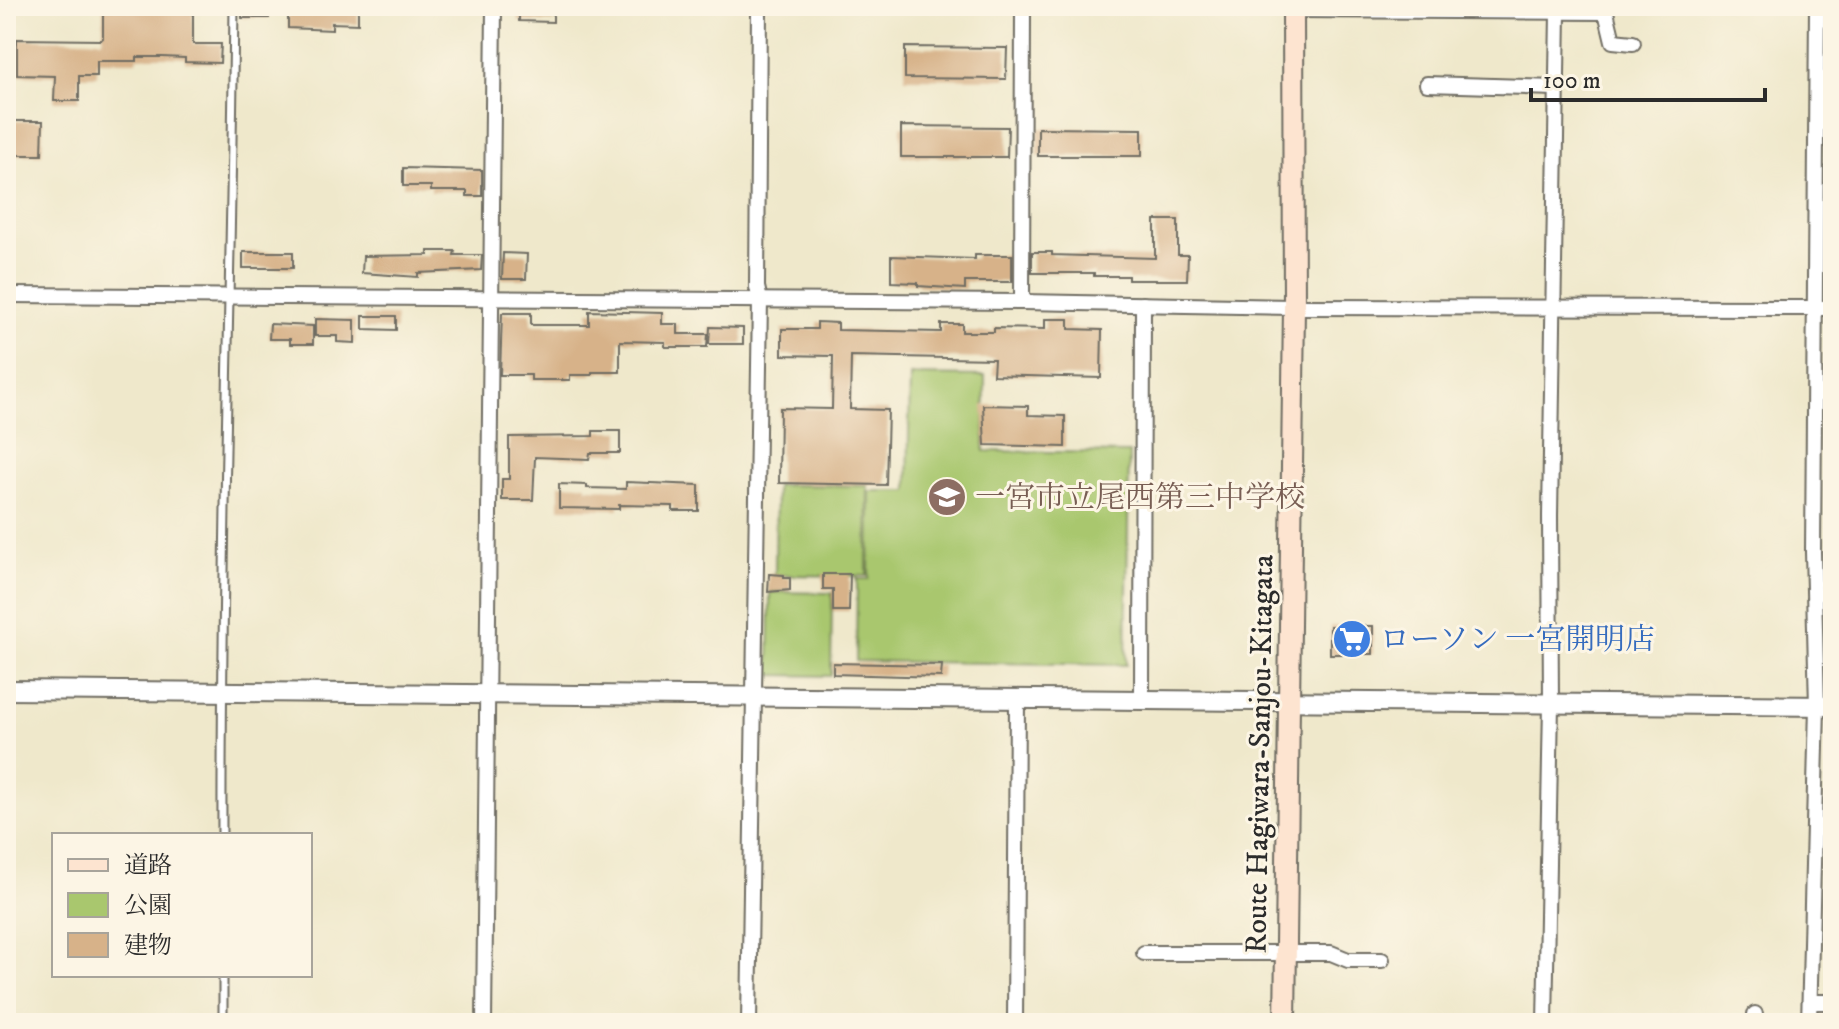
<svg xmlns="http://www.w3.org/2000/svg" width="1839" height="1029" font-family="'IM FELL DW Pica','Noto Serif JP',serif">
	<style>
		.green { fill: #a9c76e; stroke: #6a794c; stroke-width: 2 }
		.building { fill: #d7b289 }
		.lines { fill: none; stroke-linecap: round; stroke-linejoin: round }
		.service-casing { stroke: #706d63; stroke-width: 11 }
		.minor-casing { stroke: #706d63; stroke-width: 18 }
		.tertiary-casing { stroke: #706d63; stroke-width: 22 }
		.secondary-casing { stroke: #706d63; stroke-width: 24 }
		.service { stroke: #fff; stroke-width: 7 }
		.minor { stroke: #fff; stroke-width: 14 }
		.tertiary { stroke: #fff; stroke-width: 18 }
		.secondary { stroke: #fde4d0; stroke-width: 20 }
		.labels { text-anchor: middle; stroke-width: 6; stroke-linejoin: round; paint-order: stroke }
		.education-label { font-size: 30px; fill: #785e54; stroke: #fcf5e5; text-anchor: start }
		.shop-label { font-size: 30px; fill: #366cbe; stroke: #fcf5e5; text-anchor: start }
		.street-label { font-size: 30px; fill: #2b2b2b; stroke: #fcf5e5 }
	</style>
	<rect width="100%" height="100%" fill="#fcf5e5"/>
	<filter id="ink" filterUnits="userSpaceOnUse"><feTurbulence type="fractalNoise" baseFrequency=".0125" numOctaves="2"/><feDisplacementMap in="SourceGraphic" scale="16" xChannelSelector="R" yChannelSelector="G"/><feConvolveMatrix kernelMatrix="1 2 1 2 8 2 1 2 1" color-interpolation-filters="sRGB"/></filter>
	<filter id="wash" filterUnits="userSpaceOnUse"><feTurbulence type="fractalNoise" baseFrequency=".006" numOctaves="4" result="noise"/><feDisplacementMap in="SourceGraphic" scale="32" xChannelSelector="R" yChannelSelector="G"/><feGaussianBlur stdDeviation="1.8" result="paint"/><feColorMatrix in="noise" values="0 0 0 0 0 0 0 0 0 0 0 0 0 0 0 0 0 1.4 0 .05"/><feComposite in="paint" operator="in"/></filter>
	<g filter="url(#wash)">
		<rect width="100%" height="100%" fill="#efe8cb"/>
		<g class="green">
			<polygon points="910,375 985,376 984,451 1129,453 1126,665 856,661 857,579 869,579 870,491 908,491"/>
			<polygon points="776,485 868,486 867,576 775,575"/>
			<polygon points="770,592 832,593 831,676 769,675"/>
		</g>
		<g id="blocks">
			<g class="building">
				<polygon points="103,6 193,7 193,44 221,44 220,63 185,62 185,58 162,57 137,57 137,61 97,61 97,76 79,76 79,101 54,101 55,76 17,75 17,39 101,40 103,38"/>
				<rect x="242" y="6" width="27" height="12"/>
				<polygon points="358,6 358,24 332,23 332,30 288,28 288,7"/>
				<polygon points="519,6 553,6 553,22 519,21"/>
				<polygon points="905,47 1007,48 1006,79 905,78"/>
				<polygon points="6,121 43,121 42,155 6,155"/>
				<polygon points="901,126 1008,127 1007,157 901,157"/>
				<polygon points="1038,128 1142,129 1142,156 1038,156"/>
				<polygon points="403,168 482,170 482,196 467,196 467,191 431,191 431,186 403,186"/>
				<polygon points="1155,220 1178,220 1178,255 1188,255 1187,280 1128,280 1128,276 1094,276 1094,273 1032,273 1032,252 1052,252 1052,255 1155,258"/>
				<polygon points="428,251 455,251 454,255 482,255 481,270 418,273 418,277 362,273 363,256 428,255"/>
				<rect x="243" y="252" width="50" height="16"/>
				<polygon points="503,253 527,254 526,279 502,279"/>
				<polygon points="975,255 1012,255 1012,282 965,282 965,289 918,286 918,283 891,282 891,256 975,259"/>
				<polygon points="589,311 662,313 662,324 678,324 678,334 708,334 707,347 665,347 665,342 620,341 620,372 592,372 592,375 570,375 570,380 531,380 531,375 500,375 502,313 531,313 531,325 589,325"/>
				<polygon points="363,316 396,316 396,330 363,329"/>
				<polygon points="315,319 355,320 355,343 337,342 337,336 315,336"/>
				<polygon points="1045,319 1069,319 1069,329 1102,330 1101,378 993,375 994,359 851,356 850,409 888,410 886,485 779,483 780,408 832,409 833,356 782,355 782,329 817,329 817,322 838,323 838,330 941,332 941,324 962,324 962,332 994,332 994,328 1045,329"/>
				<polygon points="270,324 313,326 313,344 290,344 290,339 269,339"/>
				<polygon points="710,327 743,328 743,344 709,344"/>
				<polygon points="983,405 1028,406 1028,415 1065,416 1065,447 985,445"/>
				<polygon points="593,431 620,431 620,453 590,453 589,459 535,457 533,500 502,500 502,479 509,479 509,437 593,436"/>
				<polygon points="626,482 699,485 699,511 673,511 673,506 619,505 619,509 559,508 559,484 587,485 587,488 626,489"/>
				<polygon points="769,574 784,575 784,578 790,578 790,590 768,592"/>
				<polygon points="823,574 850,574 849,611 833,611 833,589 823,589"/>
				<rect x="1330" y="626" width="43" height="28"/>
				<polygon points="833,663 942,665 941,677 833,674"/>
			</g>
		</g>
	</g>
	<g filter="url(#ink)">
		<use href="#blocks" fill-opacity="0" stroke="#706d63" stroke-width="2"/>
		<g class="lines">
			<defs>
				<g id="service">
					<path d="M222 835C221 559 231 282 234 6"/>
					<polyline points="223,975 223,1023"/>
				</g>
				<g id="minor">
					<polyline points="1293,10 1606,12 1606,6"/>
					<polyline points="1606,12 1613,41 1633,43"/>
					<polyline points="1427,84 1556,88"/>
					<polyline points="6,295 1022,302 1294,307 1833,308"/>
					<polyline points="1022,302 1023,6"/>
					<polyline points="1142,700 1143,304"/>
					<polyline points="1144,953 1331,953 1348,960 1382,960"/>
					<polyline points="1810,1002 1833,1002"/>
					<polyline points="484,1023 494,6"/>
					<polyline points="749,1023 760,300 757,287 759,6"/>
					<polyline points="1015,1023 1017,699"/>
					<polyline points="1545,1023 1551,704 1550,516 1558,12"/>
					<polyline points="1755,1023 1755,1014"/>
					<polyline points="1809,1023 1817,706 1813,552 1817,6"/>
				</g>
				<polyline id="tertiary" points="6,690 1833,706"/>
				<polyline id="secondary" points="1285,1023 1294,307 1293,6"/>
			</defs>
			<use href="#service" class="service-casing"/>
			<use href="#minor" class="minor-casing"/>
			<use href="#tertiary" class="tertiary-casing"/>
			<use href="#secondary" class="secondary-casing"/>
			<use href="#service" class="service"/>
			<use href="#minor" class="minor"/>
			<use href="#tertiary" class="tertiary"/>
			<use href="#secondary" class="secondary"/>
		</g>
	</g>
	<defs>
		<symbol id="school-disc" viewBox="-11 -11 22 22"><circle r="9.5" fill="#8d6e63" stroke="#fcf5e5"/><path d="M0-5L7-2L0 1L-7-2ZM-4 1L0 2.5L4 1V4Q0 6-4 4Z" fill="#fff"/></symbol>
		<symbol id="supermarket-disc" viewBox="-11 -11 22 22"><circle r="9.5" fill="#3f7fe0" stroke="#fcf5e5"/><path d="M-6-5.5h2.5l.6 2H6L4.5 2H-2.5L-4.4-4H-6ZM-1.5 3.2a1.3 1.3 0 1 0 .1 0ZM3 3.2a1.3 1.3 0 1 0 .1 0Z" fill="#fff"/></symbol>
	</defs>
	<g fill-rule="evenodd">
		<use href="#school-disc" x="925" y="475" width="44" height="44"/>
		<use href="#supermarket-disc" x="1330" y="617" width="44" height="44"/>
	</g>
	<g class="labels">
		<g class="education-label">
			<text x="975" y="507">一宮市立尾西第三中学校</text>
		</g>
		<g class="shop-label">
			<text x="1380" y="649">ローソン 一宮開明店</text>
		</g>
		<g class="street-label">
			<text transform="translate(1259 754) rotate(-89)" y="10">Route Hagiwara-Sanjou-Kitagata</text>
		</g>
	</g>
	<rect width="1839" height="1029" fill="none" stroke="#fcf5e5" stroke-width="32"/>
	<rect x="52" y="833" width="260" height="144" fill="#fcf5e5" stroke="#a8a49b" stroke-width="2"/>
	<rect x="68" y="859" width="40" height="12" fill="#fde4d0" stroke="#a8a49b" stroke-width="2"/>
	<text x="124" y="873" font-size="24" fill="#2b2b2b">道路</text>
	<rect x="68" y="893" width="40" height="24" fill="#a9c76e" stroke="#a8a49b" stroke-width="2"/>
	<text x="124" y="913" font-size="24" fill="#2b2b2b">公園</text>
	<rect x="68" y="933" width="40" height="24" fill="#d7b289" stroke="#a8a49b" stroke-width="2"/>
	<text x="124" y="953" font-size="24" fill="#2b2b2b">建物</text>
	<path d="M1531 88v12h234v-12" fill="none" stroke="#2b2b2b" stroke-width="4"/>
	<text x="1543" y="88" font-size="24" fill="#2b2b2b" stroke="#fcf5e5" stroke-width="6" paint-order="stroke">100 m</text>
</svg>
